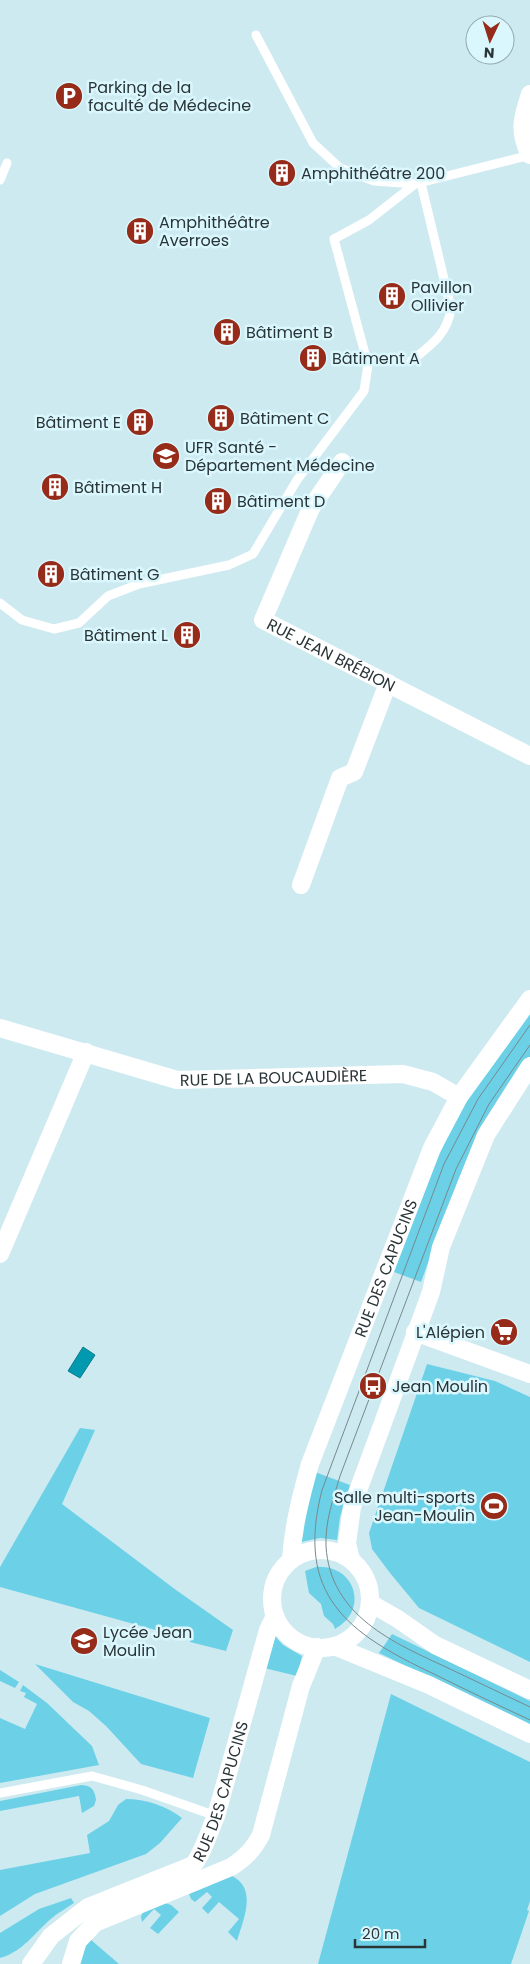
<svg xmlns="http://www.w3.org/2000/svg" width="530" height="1964" font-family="Poppins,sans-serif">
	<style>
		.green { fill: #6cd1e7 }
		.water { fill: #0199b0; stroke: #0d7b8c }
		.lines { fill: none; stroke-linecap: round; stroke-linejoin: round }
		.service { stroke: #fff; stroke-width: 9 }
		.minor { stroke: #fff; stroke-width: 18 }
		.tram { stroke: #76898e; stroke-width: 1 }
		.labels { text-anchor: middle; stroke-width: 5; stroke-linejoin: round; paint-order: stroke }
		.poi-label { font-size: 16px; fill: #2a3538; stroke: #dbf7fe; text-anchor: start }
		.street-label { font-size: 16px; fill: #2a3538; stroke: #dbf7fe }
	</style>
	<rect width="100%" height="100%" fill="#ceeaf1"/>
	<g class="green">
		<polygon points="530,1011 530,1058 458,1181 421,1282 394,1272 439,1155 457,1117 485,1070 488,1072"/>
		<polygon points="427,1364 495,1381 530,1397 530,1662 419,1608 390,1573 372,1549 369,1533"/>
		<polygon points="80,1428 95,1430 62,1504 176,1590 233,1630 226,1651 190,1642 191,1636 171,1630 170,1634 0,1587 0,1567"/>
		<polygon points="315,1472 350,1485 340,1517 337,1540 320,1538 301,1542 302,1524"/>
		<path d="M316 1567C355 1564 370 1610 335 1629L333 1624 324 1616 321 1604 309 1593 305 1571Z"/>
		<polygon points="392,1634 530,1701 530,1726 379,1653"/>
		<polygon points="274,1635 283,1645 302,1656 297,1676 264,1668"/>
		<polygon points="35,1664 210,1718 193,1778 141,1764 106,1726 89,1711 73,1702"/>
		<polygon points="0,1670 19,1682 15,1688 0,1681"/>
		<polygon points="23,1685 47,1703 92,1746 99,1765 0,1783 0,1718 25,1729 37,1704 24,1697 26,1693 20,1691"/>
		<polygon points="391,1694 530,1762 530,1901 527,1910 529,1911 511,1964 318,1964"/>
		<path d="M81 1785C91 1785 95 1790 96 1800L94 1806 82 1813 79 1796 0 1811V1801Z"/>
		<path d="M126 1799C145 1799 167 1806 182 1818L160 1843 146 1854 35 1894 0 1916V1870L90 1853 87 1835 109 1821 118 1805Z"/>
		<path d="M232 1876C258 1889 243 1920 237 1941L228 1932 239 1919 219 1902 208 1914 202 1908 212 1897 207 1892 195 1902 191 1899 189 1894Z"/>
		<path d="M71 1898 74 1903C67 1908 59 1912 52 1918 34 1933 23 1952 0 1958V1933L39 1909Z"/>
		<polygon points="165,1903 171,1905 179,1912 158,1934 150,1928 161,1915 154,1909 142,1922 141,1917 143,1911"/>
		<polygon points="90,1939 119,1964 78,1964 83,1947"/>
	</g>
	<polygon class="water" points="83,1347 95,1355 80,1378 68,1371"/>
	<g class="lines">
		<g class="service">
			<polyline points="256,35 313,143 340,168 374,181 415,184 530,155"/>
			<polyline points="0,180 7,163"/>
			<path d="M411 361C430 346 448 334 451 308L421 183"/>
			<polyline points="0,603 22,620 54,629 79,623 108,596 139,584 229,565 253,554 297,480 364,391 368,365 334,239 369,220 415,184"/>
			<polyline points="0,1793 92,1776 142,1790 216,1816"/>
		</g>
		<g class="minor">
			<path d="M530 94C522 118 518 132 530 155"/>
			<path id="s1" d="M342 462 311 508 263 620 530 756"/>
			<polyline points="301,885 340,778 354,772 388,683"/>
			<path id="s2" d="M0 1028 177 1080 403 1074 433 1082 459 1097"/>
			<polyline points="0,1254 86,1052"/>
			<polyline points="415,1332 530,1374"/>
			<circle cx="321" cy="1599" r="49"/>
			<path id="s3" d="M291 1560C293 1527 301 1496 310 1464L432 1148 459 1097 530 999"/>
			<polyline points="351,1560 347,1543 352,1507 431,1292 441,1247 486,1135 530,1066"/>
			<polyline points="370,1603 398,1619 435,1645 530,1690"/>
			<polyline points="334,1646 429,1685 530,1734"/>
			<path id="s4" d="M31 1964 51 1936 88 1907 193 1865C202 1856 210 1829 216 1816L268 1630 275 1616"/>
			<path d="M71 1964 78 1941 95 1923 231 1867C245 1858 253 1850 261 1835L301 1686 317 1647"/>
		</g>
		<g class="tram">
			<path d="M530 1025 478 1099 444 1164 322 1490C295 1595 347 1633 434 1674 466 1690 498 1705 530 1720"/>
			<path d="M530 1045 489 1104 456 1169 340 1476C333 1500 325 1521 326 1546 330 1616 394 1643 448 1668 475 1681 503 1694 530 1707"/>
		</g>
	</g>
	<defs>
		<symbol id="parking-disc" viewBox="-11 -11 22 22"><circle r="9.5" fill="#952b18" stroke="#dbf7fe"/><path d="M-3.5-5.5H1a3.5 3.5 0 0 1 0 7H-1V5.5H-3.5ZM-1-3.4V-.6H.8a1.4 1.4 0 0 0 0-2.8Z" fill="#fff"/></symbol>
		<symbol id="building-disc" viewBox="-11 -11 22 22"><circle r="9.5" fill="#952b18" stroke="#dbf7fe"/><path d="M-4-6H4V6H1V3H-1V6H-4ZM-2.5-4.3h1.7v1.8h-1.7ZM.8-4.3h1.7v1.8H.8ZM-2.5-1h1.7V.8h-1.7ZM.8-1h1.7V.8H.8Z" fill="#fff"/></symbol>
		<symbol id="university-disc" viewBox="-11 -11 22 22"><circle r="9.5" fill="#952b18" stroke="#dbf7fe"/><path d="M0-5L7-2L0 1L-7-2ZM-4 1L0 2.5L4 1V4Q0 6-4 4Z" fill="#fff"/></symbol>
		<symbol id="supermarket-disc" viewBox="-11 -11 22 22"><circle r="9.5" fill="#952b18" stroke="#dbf7fe"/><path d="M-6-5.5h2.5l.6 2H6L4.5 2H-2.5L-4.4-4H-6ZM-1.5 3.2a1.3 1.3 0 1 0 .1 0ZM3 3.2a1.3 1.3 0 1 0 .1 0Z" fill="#fff"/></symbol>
		<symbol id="bus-disc" viewBox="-11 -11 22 22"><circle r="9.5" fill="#952b18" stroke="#dbf7fe"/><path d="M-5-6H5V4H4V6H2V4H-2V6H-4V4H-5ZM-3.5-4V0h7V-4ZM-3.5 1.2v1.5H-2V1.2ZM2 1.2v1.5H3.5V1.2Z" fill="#fff"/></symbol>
		<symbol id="stadium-disc" viewBox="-11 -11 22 22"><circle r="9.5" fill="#952b18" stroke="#dbf7fe"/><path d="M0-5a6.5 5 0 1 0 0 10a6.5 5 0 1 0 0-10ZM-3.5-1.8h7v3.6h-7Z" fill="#fff"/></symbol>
		<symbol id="school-disc" viewBox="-11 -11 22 22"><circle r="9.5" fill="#952b18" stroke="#dbf7fe"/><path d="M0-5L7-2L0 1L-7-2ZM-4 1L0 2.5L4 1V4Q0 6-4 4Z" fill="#fff"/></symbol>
	</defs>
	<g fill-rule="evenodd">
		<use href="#parking-disc" x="53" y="80" width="32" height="32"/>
		<use href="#building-disc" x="266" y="157" width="32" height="32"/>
		<use href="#building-disc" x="124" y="215" width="32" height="32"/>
		<use href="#building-disc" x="376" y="280" width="32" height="32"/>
		<use href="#building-disc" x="211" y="316" width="32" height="32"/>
		<use href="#building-disc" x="297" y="342" width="32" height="32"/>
		<use href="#building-disc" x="205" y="402" width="32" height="32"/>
		<use href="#building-disc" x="124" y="406" width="32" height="32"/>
		<use href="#university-disc" x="150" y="440" width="32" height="32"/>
		<use href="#building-disc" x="39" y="471" width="32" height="32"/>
		<use href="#building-disc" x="202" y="485" width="32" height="32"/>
		<use href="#building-disc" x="35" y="558" width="32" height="32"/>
		<use href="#building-disc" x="171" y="619" width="32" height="32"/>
		<use href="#supermarket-disc" x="488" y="1316" width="32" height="32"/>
		<use href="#bus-disc" x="357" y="1370" width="32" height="32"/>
		<use href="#stadium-disc" x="478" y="1490" width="32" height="32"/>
		<use href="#school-disc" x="68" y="1625" width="32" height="32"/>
	</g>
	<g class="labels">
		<g class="poi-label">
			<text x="88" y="93">Parking de la<tspan x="88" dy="18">faculté de Médecine</tspan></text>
			<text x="301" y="179">Amphithéâtre 200</text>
			<text x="159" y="228">Amphithéâtre<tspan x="159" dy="18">Averroes</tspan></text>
			<text x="411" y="293">Pavillon<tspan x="411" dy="18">Ollivier</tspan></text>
			<text x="246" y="338">Bâtiment B</text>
			<text x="332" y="364">Bâtiment A</text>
			<text x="240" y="424">Bâtiment C</text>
			<text x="121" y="428" text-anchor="end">Bâtiment E</text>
			<text x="185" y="453">UFR Santé -<tspan x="185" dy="18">Département Médecine</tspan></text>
			<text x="74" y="493">Bâtiment H</text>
			<text x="237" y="507">Bâtiment D</text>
			<text x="70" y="580">Bâtiment G</text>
			<text x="168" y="641" text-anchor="end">Bâtiment L</text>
			<text x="485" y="1338" text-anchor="end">L'Alépien</text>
			<text x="392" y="1392">Jean Moulin</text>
			<text x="475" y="1503" text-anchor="end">Salle multi-sports<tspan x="475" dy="18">Jean-Moulin</tspan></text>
			<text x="103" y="1638">Lycée Jean<tspan x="103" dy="18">Moulin</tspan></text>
		</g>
		<g class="street-label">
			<text dy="6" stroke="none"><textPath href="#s1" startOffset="254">RUE JEAN BRÉBION</textPath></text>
			<text dy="6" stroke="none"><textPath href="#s2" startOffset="281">RUE DE LA BOUCAUDIÈRE</textPath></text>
			<text dy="6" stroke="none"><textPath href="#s3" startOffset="308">RUE DES CAPUCINS</textPath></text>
			<text dy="6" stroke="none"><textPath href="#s4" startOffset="274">RUE DES CAPUCINS</textPath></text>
		</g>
	</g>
	<g transform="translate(490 40) rotate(184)"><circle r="24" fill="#dbf7fe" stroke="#94a9af"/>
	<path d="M0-4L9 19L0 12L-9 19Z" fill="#952b18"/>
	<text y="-8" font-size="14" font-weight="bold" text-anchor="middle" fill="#2a3538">N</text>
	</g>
	<path d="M355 1939v8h70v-8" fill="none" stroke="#2a3538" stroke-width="2.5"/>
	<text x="362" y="1939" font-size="15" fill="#2a3538" stroke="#dbf7fe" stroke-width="4" paint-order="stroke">20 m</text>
</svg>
